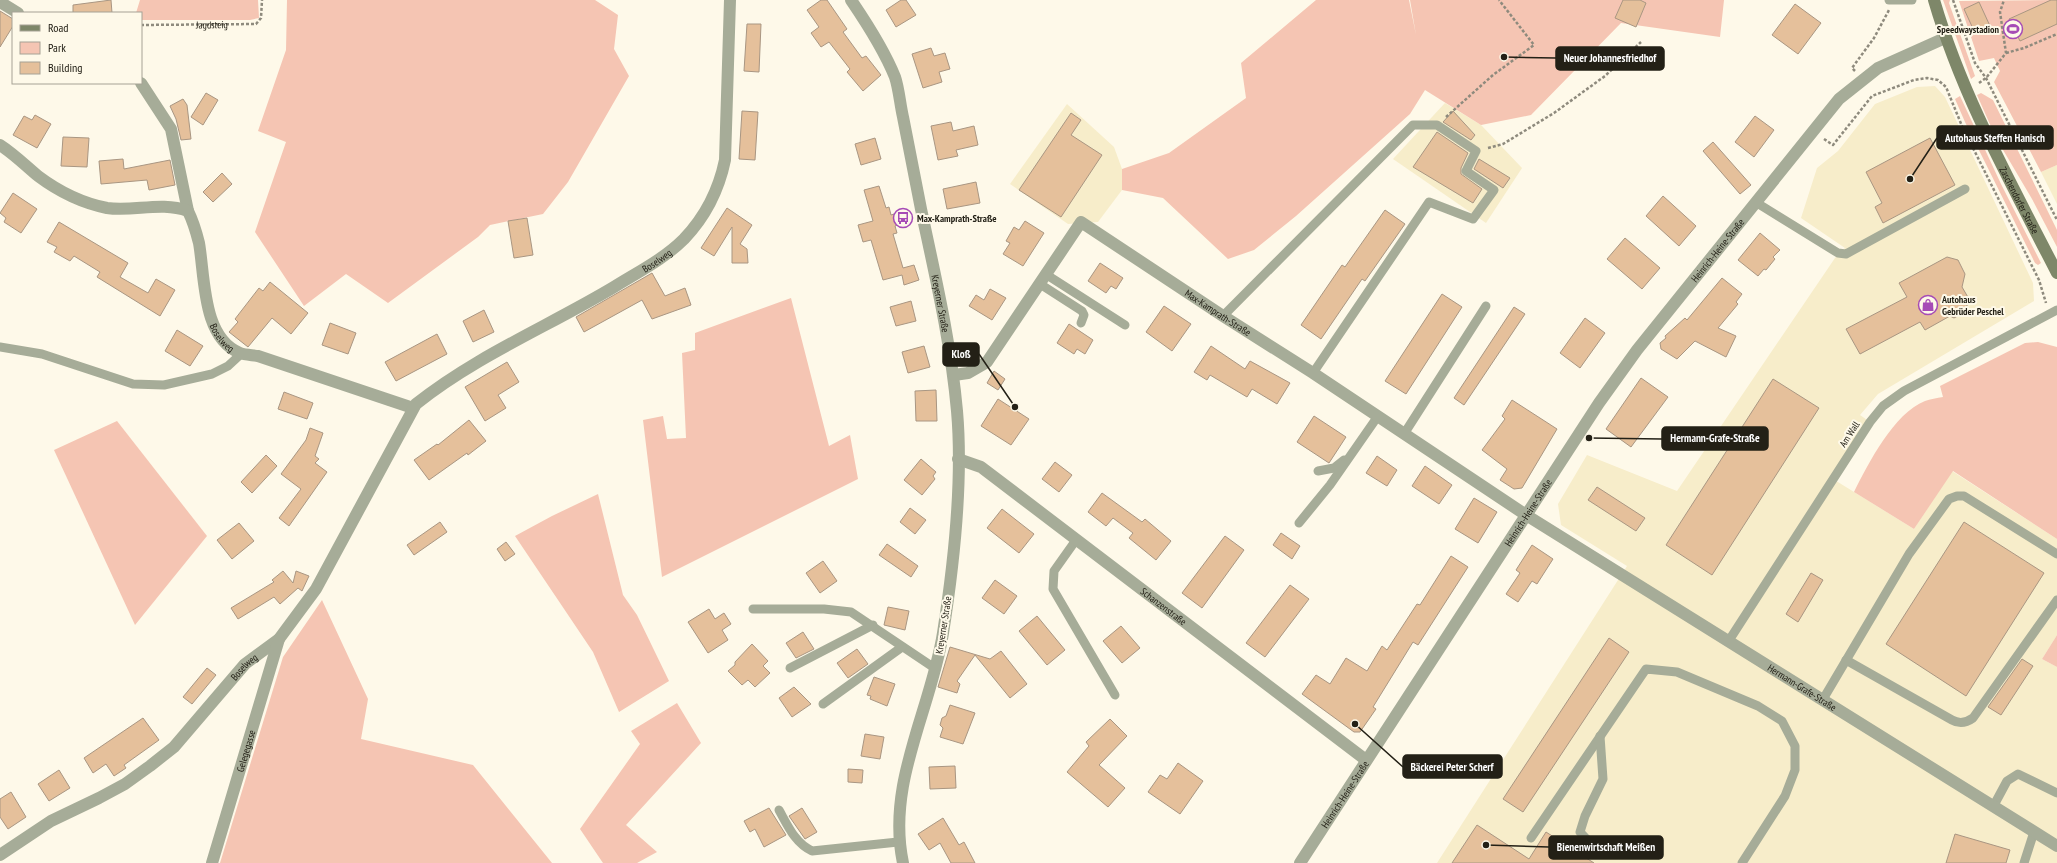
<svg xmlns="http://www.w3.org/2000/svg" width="2057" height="863" font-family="'PT Sans Narrow',sans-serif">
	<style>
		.built { fill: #f7edca }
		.green { fill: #f5c5b3 }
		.building { fill: #e5c09b; stroke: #a99682 }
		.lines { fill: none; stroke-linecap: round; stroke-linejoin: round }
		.path { stroke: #8e8a7d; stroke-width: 2.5; stroke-dasharray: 3 2; stroke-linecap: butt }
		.lane { stroke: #a6ac98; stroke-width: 9 }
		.street { stroke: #a6ac98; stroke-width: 12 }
		.secondary { stroke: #7e8769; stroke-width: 12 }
		.labels { text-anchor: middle; stroke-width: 4; stroke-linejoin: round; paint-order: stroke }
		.street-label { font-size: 10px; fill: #232016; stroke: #fef9e9 }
		.poi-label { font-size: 10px; font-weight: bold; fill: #232016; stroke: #fef9e9; text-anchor: start }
		.leader { fill: none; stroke: #232016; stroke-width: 1.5 }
		.callout-dot { fill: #232016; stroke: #fef9e9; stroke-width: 1.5 }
		.callout { fill: #232016; stroke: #232016; stroke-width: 1.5 }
		.callout-label { font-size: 11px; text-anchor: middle; font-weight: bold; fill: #fff }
	</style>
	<rect width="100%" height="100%" fill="#fef9e9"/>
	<g class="built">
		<polygon points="1935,86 1945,97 2033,283 2034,301 1878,394 1860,415 1870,422 1833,479 1914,529 1952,471 2057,539 2057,635 2042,659 2057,667 2057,863 1437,863 1627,566 1561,525 1558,504 1587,455 1677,491 1835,258 1845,248 1801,218 1817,168 1838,151 1875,104 1917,87"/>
		<polygon points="1445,103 1481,125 1522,168 1486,223 1393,159"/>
		<polygon points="1067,104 1114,147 1122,169 1122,190 1098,222 1068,224 1010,184"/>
		<polygon points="2057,165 2057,204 2041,172"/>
	</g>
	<g class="green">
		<polygon points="140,0 258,0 259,18 250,20 141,20 141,13 136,13"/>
		<polygon points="287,0 595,0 618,15 614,49 629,76 568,182 543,214 490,225 478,237 388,303 346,274 304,306 255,232 286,142 258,131 286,50"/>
		<polygon points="1316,0 1409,0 1416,35 1410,0 1724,0 1720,37 1621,23 1531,115 1481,125 1425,90 1410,114 1296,216 1254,250 1228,259 1163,198 1122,190 1122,169 1169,153 1246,98 1241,63"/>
		<polygon points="1943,0 1950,0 1949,3 1975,76 1971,79"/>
		<polygon points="2057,0 2057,165 2041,172 1994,82 2000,71 1994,58 1979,61 1959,1"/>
		<polygon points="1981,93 1993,100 2057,230 2057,247 2032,199 1996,138 1977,95"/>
		<polygon points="1960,96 2001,184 2041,263 2038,265 2035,263 1965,122 1955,99"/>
		<polygon points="791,298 829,446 850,435 858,479 662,577 643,420 663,416 667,439 686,438 682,353 695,350 695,333"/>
		<path d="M2038 342 2057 347V539L1953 471 1914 529 1854 492C1868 464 1894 413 1925 401 1930 399 1937 398 1943 397L1940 386 2025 343Z"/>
		<polygon points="117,421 207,536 135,625 54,450"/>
		<polygon points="598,494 623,595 637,615 669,681 619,712 593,652 515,536 552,516"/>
		<polygon points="322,600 368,699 361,739 473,765 552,863 220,863 283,657"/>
		<polygon points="2057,635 2057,667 2042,659"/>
		<polygon points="677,703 701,743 626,825 657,852 637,863 603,863 580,829 640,744 631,731"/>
	</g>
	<g class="building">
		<polygon points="111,0 112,13 73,13 73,5"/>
		<polygon points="821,0 827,0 847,29 843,32 862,58 866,56 881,75 863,91 847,72 850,69 829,42 821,47 811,33 819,27 807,10"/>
		<polygon points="901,0 906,0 916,15 896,27 886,10"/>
		<polygon points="1623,0 1640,0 1646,3 1636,27 1615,18"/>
		<polygon points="2051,0 2057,0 2057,24 2020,41 2009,19"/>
		<polygon points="1979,2 1990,26 1975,33 1964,9"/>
		<polygon points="1795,4 1821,23 1798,54 1772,35"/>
		<polygon points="0,11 13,19 13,26 0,47"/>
		<polygon points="747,24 761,24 759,72 744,71"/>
		<polygon points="931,48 934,56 945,53 950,69 939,72 942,82 923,88 912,54"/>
		<polygon points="206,93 218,100 203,125 191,117"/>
		<polygon points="183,99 187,105 191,139 181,140 176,119 170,106"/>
		<polygon points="742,111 758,112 755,160 739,159"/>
		<polygon points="1453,111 1475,135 1471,140 1443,122"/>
		<polygon points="1071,113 1081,120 1071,135 1102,155 1061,217 1019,190"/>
		<polygon points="35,115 51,124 37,148 13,135 24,116 32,120"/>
		<polygon points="1755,116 1774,130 1754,157 1735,142"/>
		<polygon points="951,122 953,131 974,126 978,145 956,150 958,156 938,160 931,126"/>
		<polygon points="1437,132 1468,153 1461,168 1461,174 1482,189 1473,203 1413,167"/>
		<polygon points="63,137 89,138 87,167 61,166"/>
		<polygon points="875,138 881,159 861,165 855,144"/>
		<polygon points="1930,138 1955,185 1883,223 1875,207 1882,203 1866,172"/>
		<polygon points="1713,142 1751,185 1740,194 1703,151"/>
		<polygon points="123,159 124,169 170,160 175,185 149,190 147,180 101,184 99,161"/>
		<polygon points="1479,159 1510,178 1503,188 1474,169"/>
		<polygon points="222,173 232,184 213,202 203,192"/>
		<polygon points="976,182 980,203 947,209 943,189"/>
		<polygon points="879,186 886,208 889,207 891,215 894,214 897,225 895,226 897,233 893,234 903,268 914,265 919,280 904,285 902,275 883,280 871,240 863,242 858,225 873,221 864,190"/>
		<polygon points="13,193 37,209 21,233 4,222 6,218 0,213"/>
		<polygon points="1663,196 1696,226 1679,246 1646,216"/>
		<polygon points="727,208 752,225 740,244 747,249 748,263 732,263 732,227 714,256 701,248"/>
		<polygon points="1385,210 1405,224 1365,281 1362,279 1321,339 1301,325 1342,265 1345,267"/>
		<polygon points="527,218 533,255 514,258 508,221"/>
		<polygon points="1025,221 1044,233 1023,266 1003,254 1010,243 1006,241 1014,227 1019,230"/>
		<polygon points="59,222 128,263 120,277 148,293 156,279 175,290 160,316 97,277 100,272 74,256 70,261 54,252 57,247 47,242"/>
		<polygon points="1760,233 1780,250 1773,257 1775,259 1766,270 1764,269 1758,276 1738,260"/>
		<polygon points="1625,238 1660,268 1642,289 1607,259"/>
		<polygon points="1947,257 1958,260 1965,274 1962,287 1969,299 1965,312 1954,318 1950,316 1925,330 1920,322 1860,354 1846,329 1907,297 1899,283"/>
		<polygon points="1100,263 1123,278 1116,289 1111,286 1106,293 1088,281"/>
		<polygon points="652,273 665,296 685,288 691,305 652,319 642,300 584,332 576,317"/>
		<polygon points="1722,278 1742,294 1736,302 1738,304 1718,328 1736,336 1726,357 1695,341 1677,359 1661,349 1660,343 1666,338 1665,336 1685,318 1687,320"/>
		<polygon points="270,282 308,313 291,334 272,318 248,347 229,332 238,322 235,319 259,288 263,291"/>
		<polygon points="990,289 1006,298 992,320 969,306 976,295 984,300"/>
		<polygon points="1442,294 1462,307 1406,394 1385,381"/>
		<polygon points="911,301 916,321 896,326 890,307"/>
		<polygon points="1164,306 1191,324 1172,351 1146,332"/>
		<polygon points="1514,307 1525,314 1464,405 1454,398"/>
		<polygon points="484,310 494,332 473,342 463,321"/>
		<polygon points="1585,318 1605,333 1580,368 1560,353"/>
		<polygon points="330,323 356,333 348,354 322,345"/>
		<polygon points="1069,324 1093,340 1085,354 1077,349 1074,354 1057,343"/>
		<polygon points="177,330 203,346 190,366 165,351"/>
		<polygon points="437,334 447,354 396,381 385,362"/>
		<polygon points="924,346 930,367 908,373 902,352"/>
		<polygon points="1211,346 1245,369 1250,361 1290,383 1277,404 1252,389 1247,397 1210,375 1207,380 1194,372"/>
		<polygon points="507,362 519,382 498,395 506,408 485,421 465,387"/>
		<polygon points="994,371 1005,379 998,390 987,383"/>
		<polygon points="1641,378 1668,397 1631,447 1606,429"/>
		<polygon points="1773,379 1819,408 1712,575 1666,545"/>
		<polygon points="936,390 937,421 916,421 915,391"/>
		<polygon points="284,392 313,403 307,419 278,409"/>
		<polygon points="998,399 1029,419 1011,445 981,426"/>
		<polygon points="1512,400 1557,429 1522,488 1514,489 1500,480 1507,469 1482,450 1505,419 1502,416"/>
		<polygon points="1314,416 1346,437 1329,463 1297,442"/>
		<polygon points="469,420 486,441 468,455 467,453 429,480 414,460 437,444 438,445"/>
		<polygon points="310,428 323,433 315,456 319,459 315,463 327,472 289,526 279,518 301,489 281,474 306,440"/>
		<polygon points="266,455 277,466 252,493 241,482"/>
		<polygon points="1377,456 1397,470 1387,486 1366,473"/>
		<polygon points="921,459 936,472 933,476 935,479 922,495 904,480"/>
		<polygon points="1055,462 1072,475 1059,492 1042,479"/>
		<polygon points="1425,466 1452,485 1439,504 1412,486"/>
		<polygon points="1597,487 1645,518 1636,531 1588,500"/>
		<polygon points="1102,493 1142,522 1145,519 1171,541 1156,560 1129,538 1133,533 1113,518 1106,526 1088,512"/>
		<polygon points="1474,498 1497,512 1478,543 1455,529"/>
		<polygon points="910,508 926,520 915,534 900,522"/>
		<polygon points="1002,509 1034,534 1019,553 987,528"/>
		<polygon points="440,522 447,532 414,555 407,545"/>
		<polygon points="1964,522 2044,573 1966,696 1886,644"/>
		<polygon points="239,523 254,541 232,559 217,540"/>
		<polygon points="1281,533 1300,546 1292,559 1273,545"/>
		<polygon points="1225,536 1244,550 1202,608 1182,593"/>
		<polygon points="506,542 515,554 505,561 497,549"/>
		<polygon points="887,544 918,566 911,577 879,555"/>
		<polygon points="1532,545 1553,559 1537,584 1532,581 1518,602 1506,594 1520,573 1516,570"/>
		<polygon points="1451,556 1468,567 1418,645 1413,642 1373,707 1376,709 1360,732 1354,732 1302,694 1316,675 1330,684 1346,658 1367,671 1382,646 1387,650 1417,604 1420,605"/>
		<polygon points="823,561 837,581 820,593 806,573"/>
		<polygon points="283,571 293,583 296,571 309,576 302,591 298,588 280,604 274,597 238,619 231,608 274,582 272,580"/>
		<polygon points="1811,573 1823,580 1798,622 1786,614"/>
		<polygon points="995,580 1017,596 1004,614 982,598"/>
		<polygon points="1290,585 1309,599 1265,657 1246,643"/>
		<polygon points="888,607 909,611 905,630 884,625"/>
		<polygon points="709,609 715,619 724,613 731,624 722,630 728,640 708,653 688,622"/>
		<polygon points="1037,616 1065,650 1047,665 1019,631"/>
		<polygon points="1121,626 1140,648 1122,663 1103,641"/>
		<polygon points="803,632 814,649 796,658 786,643"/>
		<polygon points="1609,638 1629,652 1523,812 1503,799"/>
		<polygon points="752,644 768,661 763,666 770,673 755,687 748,680 742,685 728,671 735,665 735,662"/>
		<polygon points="950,647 990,659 1001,651 1027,684 1010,698 975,655 957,681 960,684 957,693 938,687"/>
		<polygon points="857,649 868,664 848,678 837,663"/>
		<polygon points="2022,659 2033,666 2001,715 1988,707"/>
		<polygon points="207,668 216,675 192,704 183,697"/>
		<polygon points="874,677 895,684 887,706 870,699 871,696 867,695"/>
		<polygon points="794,687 811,704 792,717 779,698"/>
		<polygon points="950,705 975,713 963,744 940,737 943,728 940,725 942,718 946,716"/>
		<polygon points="143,718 159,740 124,765 126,768 114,776 106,764 93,773 84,758"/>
		<polygon points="1110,719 1127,736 1099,765 1125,788 1108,807 1067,772 1089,746 1086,742"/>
		<polygon points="865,734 884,737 880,759 861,756"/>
		<polygon points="1178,763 1203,781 1180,814 1148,792 1160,775 1167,779"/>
		<polygon points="955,766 956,788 930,789 929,767"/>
		<polygon points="848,769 863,770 862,783 848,782"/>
		<polygon points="59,770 70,788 49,801 38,784"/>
		<polygon points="11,792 26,817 8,829 0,817 0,799"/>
		<polygon points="769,808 786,835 764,847 755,829 750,832 744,821"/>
		<polygon points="802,808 817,832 805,839 789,816"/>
		<polygon points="943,818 959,845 964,842 975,863 951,863 940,843 929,850 918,834"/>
		<polygon points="1477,825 1529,859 1546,832 1594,863 1452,863"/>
		<polygon points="1955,834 2010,850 2006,863 1946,863"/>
	</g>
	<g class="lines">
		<g class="path">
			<polyline points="1953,0 1975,63 1986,78 2057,220"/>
			<path id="s1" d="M141 25 256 24 261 18 262 0"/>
			<polyline points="2006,53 2024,48 2057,34"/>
			<polyline points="1855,71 1852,68 1874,38 1889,10"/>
			<polyline points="1979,83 1986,78 2006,53 2000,12 2004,0"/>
			<polyline points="1446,117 1493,75 1534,45 1499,0"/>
			<polyline points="1824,139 1833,145 1872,96 1914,80 1927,78 1938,80 1946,87 1962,126 2039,280 2046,303"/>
			<polyline points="1488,148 1503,144 1554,113 1605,76 1641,42"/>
		</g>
		<g class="lane">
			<polyline points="1889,0 1912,0"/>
			<polyline points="1757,203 1838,253 1846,254 1965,189"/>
			<polyline points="1047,275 1125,325"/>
			<polyline points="1040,284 1082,311 1084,315 1081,323"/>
			<polyline points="1223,316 1413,125 1437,125 1476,151 1466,171 1494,190 1473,219 1429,202 1313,373"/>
			<polyline points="0,347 42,354 133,384 164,385 212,374 228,366 241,354"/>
			<polyline points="1404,434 1486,306"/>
			<polyline points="1318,471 1334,468 1344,460"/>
			<polyline points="1299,523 1330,485 1378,416"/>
			<polyline points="1076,540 1054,571 1053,589 1115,695"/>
			<polyline points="753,609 824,609 851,612 936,669"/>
			<polyline points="1728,642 1870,422 1883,406 1904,391 2057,310"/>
			<path d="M1846 660 1952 720C1959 724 1966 723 1973 718L2057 600"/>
			<polyline points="790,668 873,625"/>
			<polyline points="1822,701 1909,554 1949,499 1957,496 1964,496 2057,554"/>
			<polyline points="823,704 902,647"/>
			<polyline points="1993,807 2007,781 2018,774 2057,793"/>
			<path d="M779 810C788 826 795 843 812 851L898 842"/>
			<polyline points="1531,838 1646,669 1677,672 1758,706 1782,721 1795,746 1795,770 1785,796 1742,863"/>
			<polyline points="1597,850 1580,832 1585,816 1603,779 1600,736"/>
			<polyline points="2024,863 2034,832"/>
		</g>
		<g class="street">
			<path id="s2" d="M851 0C866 22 885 52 895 77 899 89 900 104 903 117 909 147 915 178 921 209 935 275 951 343 957 411 963 480 954 563 943 633 931 710 886 783 903 863"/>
			<polyline points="0,2 18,13"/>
			<polyline points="141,83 171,129 188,211"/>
			<path id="s3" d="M0 145C14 154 26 166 38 176 58 191 82 203 107 208 134 212 161 201 188 211 193 221 196 231 199 243 205 277 202 338 240 353 245 355 253 355 258 356L413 408"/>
			<path id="s4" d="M954 375 968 373 987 362 1081 222 1223 316 1313 373 1526 515 2057 846"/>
			<path id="s5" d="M958 459 981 467 1366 760"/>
			<path id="s6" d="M0 855 51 821 99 798 125 784 150 766 174 747 245 664 279 639 316 589 416 404C476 356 549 326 614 287 638 272 664 259 684 239 705 217 719 189 725 160L730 0"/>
			<path id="s7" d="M212 863 279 639"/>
			<path id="s8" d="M1300 863 1599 403 1637 350 1839 99 1878 68 1945 38"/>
		</g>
		<path class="secondary" id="s9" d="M1934 0C1962 96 2011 183 2057 273"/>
	</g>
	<defs>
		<symbol id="stadium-ring" viewBox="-11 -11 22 22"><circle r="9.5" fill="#fef9e9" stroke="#a64bb6" stroke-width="1.5"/><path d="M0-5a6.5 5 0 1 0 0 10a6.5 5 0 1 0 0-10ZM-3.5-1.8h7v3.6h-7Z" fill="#a64bb6"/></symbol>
		<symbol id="bus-ring" viewBox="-11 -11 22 22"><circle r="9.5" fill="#fef9e9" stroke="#a64bb6" stroke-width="1.5"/><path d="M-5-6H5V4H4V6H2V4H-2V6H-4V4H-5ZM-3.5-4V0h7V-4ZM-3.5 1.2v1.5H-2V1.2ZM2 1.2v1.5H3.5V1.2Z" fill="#a64bb6"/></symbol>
		<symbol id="shop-ring" viewBox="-11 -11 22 22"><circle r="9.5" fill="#fef9e9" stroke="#a64bb6" stroke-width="1.5"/><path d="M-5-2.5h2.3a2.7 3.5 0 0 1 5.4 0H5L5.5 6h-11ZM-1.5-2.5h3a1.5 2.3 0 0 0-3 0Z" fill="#a64bb6"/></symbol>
	</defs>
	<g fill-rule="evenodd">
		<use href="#stadium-ring" x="2002" y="18" width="22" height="22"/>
		<use href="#bus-ring" x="892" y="207" width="22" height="22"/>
		<use href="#shop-ring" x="1917" y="294" width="22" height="22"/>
	</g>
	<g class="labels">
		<g class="street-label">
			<text dy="4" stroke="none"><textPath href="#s1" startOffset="71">Jagdsteig</textPath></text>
			<text dy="4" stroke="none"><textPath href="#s9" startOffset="218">Zaschendorfer Straße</textPath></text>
			<text dy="4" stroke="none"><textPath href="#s8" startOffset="742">Heinrich-Heine-Straße</textPath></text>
			<text dy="4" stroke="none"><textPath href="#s6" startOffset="910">Boselweg</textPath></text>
			<text dy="4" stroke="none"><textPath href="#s2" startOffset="320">Kreyerner Straße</textPath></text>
			<text dy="4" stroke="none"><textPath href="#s4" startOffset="369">Max-Kamprath-Straße</textPath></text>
			<text dy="4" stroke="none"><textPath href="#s3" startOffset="340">Boselweg</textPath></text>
			<text transform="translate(1849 434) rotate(-57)" y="4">Am Wall</text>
			<text dy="4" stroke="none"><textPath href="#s8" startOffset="418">Heinrich-Heine-Straße</textPath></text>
			<text dy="4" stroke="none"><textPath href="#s5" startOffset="254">Schanzenstraße</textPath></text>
			<text transform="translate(943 625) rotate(-81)" y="4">Kreyerner Straße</text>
			<text dy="4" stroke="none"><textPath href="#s6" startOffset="312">Boselweg</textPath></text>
			<text dy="4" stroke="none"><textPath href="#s4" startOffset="1063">Hermann-Grafe-Straße</textPath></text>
			<text dy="4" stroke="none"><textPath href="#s7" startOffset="117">Gelegegasse</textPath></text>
			<text dy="4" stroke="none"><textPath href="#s8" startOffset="82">Heinrich-Heine-Straße</textPath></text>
		</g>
		<g class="poi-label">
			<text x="1999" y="33" text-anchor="end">Speedwaystadion</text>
			<text x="917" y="222">Max-Kamprath-Straße</text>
			<text x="1942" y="303">Autohaus<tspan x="1942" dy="12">Gebrüder Peschel</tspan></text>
		</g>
	</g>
	<path class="leader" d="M1504 57L1556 58M1910 179L1937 138M1015 407L979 354M1589 438L1662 439M1355 724L1403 767M1486 845L1549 847"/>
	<g class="callout-dot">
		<circle cx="1504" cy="57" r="4"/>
		<circle cx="1910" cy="179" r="4"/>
		<circle cx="1015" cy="407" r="4"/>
		<circle cx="1589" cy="438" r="4"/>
		<circle cx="1355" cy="724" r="4"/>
		<circle cx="1486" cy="845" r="4"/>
	</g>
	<g class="callout">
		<rect x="1556" y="47" width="108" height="23" rx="4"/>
		<rect x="1937" y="126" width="116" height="23" rx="4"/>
		<rect x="943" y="343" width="36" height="23" rx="4"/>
		<rect x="1662" y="427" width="106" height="23" rx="4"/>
		<rect x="1403" y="755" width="99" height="23" rx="4"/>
		<rect x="1549" y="836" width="114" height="23" rx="4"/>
	</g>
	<g class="callout-label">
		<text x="1610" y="62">Neuer Johannesfriedhof</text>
		<text x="1995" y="142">Autohaus Steffen Hanisch</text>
		<text x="961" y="358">Kloß</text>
		<text x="1715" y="442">Hermann-Grafe-Straße</text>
		<text x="1452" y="771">Bäckerei Peter Scherf</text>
		<text x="1606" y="851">Bienenwirtschaft Meißen</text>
	</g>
	<rect x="12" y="12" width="130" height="72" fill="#fef9e9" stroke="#a6a295"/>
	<rect x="20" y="25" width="20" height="6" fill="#7e8769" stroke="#a6a295"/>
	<text x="48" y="32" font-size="12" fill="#232016">Road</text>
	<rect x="20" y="42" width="20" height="12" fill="#f5c5b3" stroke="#a6a295"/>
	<text x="48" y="52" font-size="12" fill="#232016">Park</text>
	<rect x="20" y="62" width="20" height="12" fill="#e5c09b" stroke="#a6a295"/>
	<text x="48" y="72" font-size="12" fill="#232016">Building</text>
</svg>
